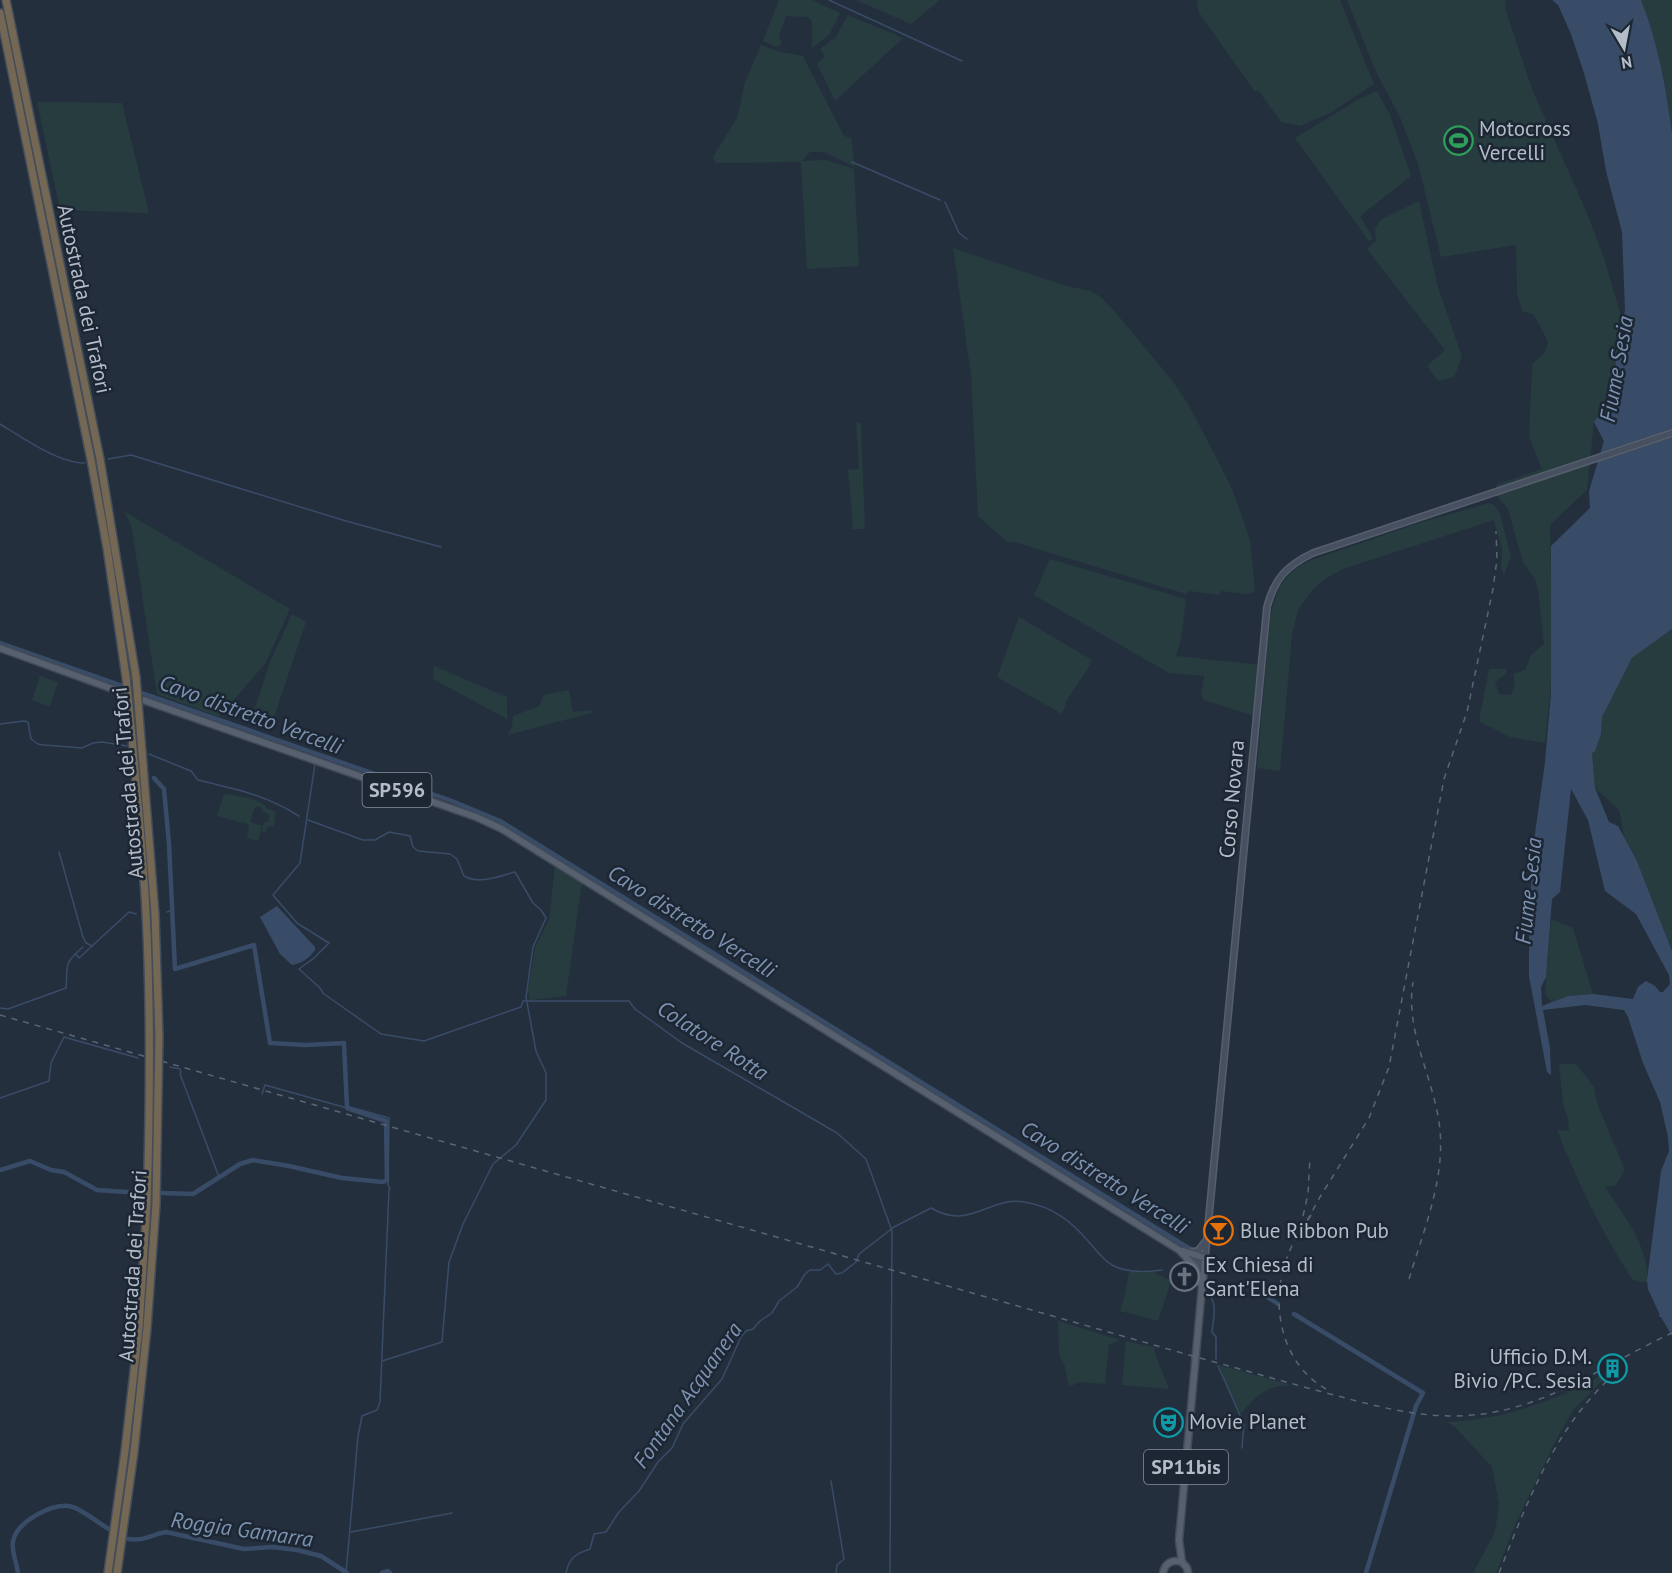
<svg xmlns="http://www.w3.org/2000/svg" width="1672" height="1573" font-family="'PT Sans',sans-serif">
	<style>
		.green { fill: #263c3f }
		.water { fill: #394c67; fill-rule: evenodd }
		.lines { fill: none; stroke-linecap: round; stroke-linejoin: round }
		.stream { stroke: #394c67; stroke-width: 1.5 }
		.canal { stroke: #394c67; stroke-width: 4.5 }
		.secondary-casing { stroke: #565f6c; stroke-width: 8 }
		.primary-casing { stroke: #414a57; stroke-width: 9 }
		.highway-casing { stroke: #434c59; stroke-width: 10 }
		.secondary { stroke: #465061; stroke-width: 5 }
		.primary { stroke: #56606e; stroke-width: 6 }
		.highway { stroke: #746855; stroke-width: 7 }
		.rail { stroke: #5a6575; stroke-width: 1.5; stroke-dasharray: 6 6; stroke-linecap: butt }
		.highway-bridge-casing { stroke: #434c59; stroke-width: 10; stroke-linecap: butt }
		.highway-bridge { stroke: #746855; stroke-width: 7 }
		.labels { text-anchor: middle; stroke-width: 5; stroke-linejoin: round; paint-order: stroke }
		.shield { fill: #1d2633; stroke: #878f9c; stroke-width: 1.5 }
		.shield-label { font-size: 20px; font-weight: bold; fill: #b4bcc9 }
		.poi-label { font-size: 21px; fill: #b4bcc9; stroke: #1d2633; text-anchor: start }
		.street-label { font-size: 21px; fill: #b4bcc9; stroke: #1d2633 }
		.water-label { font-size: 22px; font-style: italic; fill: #7c92b1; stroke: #1d2633 }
	</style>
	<rect width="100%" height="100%" fill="#242f3e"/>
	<g class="green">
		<polygon points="779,0 812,0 840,13 829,35 812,48 812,21 808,17 786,16 779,35 782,44 776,47 763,41"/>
		<polygon points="856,0 940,0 911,24"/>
		<polygon points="1197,0 1340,0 1374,84 1330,113 1300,126 1281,122 1258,90 1255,92 1198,11"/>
		<polygon points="1347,0 1505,0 1506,11 1532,89 1586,211 1604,258 1621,316 1618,348 1609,401 1594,422 1587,490 1550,525 1553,663 1545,743 1510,737 1479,721 1489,669 1507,669 1506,674 1495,682 1499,694 1511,695 1515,683 1513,674 1525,670 1531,655 1544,644 1538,589 1535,579 1523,562 1508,509 1498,497 1496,485 1542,469 1529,437 1532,364 1545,353 1548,342 1534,315 1522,311 1517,293 1516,245 1441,257 1418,164 1400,117 1376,72"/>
		<path d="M1641 0H1672V133C1666 88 1658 42 1641 0Z"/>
		<polygon points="848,15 903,38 835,101 817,64 825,57 820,49 836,37"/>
		<polygon points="761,45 777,51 803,56 844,136 851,138 855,167 824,152 810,152 802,161 826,160 854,169 859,266 807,269 801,162 716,163 713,157 737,118 745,82"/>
		<polygon points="1377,91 1390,115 1411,176 1360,216 1373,239 1369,241 1295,138 1361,98"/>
		<polygon points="37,102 122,103 149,213 60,210"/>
		<polygon points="1419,201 1437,284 1462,357 1454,377 1438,381 1427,366 1445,350 1367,249 1376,240 1375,228 1382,219"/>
		<polygon points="953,248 1063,285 1090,291 1101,297 1117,314 1171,379 1187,402 1214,453 1233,491 1250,540 1255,589 1253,593 1246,594 1221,591 1219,595 1190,591 1186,594 1014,542 1007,542 978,516 971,375"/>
		<polygon points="856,422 861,424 865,529 853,529 848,470 859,469"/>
		<path d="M1489 503 1494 505 1500 513 1511 557 1504 575 1501 567 1502 549 1494 520 1343 569 1326 578 1314 588 1298 609 1292 635 1280 771 1257 768 1270 619C1276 588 1284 571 1315 559L1419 523Z"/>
		<polygon points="125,512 290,609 265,664 219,717 157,694 132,529"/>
		<polygon points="1050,559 1186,599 1181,640 1176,656 1260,665 1254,716 1204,700 1201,695 1204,676 1169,673 1034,595"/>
		<polygon points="292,614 306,622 274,717 269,720 253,714 270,662"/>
		<polygon points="1019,617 1092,660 1090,665 1067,700 1062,714 997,677"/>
		<polygon points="1672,629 1672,951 1636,859 1624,836 1619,810 1595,788 1592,753 1595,750 1601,734 1602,717 1632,658"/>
		<polygon points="434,666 507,697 507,719 433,679"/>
		<polygon points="40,676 58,682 50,707 32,700"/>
		<polygon points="569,690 573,712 594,710 591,713 508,735 512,726 513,716 539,706 544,695"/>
		<path d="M224 794C239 796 253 797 266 806V808L276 812 274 827 268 826 266 832 262 831 264 822H268L270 815 263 812 261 807 257 806 254 809 250 822 262 826 258 841 247 838 249 825 244 822 242 823 217 816Z"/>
		<polygon points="555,866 582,882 566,996 530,1000 528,991 535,948 549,920"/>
		<polygon points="1551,919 1573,928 1593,994 1568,996 1553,1003 1547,997 1545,991"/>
		<path d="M1559 1064H1576L1594 1087 1598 1106 1625 1170 1615 1186 1605 1187C1624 1216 1650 1247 1647 1283L1633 1280C1602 1233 1578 1183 1557 1130L1569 1131 1568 1118 1563 1104Z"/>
		<polygon points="1129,1272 1153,1272 1171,1281 1158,1321 1120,1311 1125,1294"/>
		<polygon points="1058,1321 1120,1340 1109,1345 1105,1384 1079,1382 1069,1387 1064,1363 1059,1355"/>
		<polygon points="1126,1341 1157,1348 1154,1349 1155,1354 1169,1389 1122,1385"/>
		<path d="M1219 1365 1291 1385C1265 1386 1257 1395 1241 1414L1228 1389Z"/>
		<path d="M1604 1374 1607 1376 1574 1409 1557 1438 1515 1525 1496 1573H1473L1495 1532 1499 1504 1492 1467 1455 1427 1447 1422C1504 1420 1554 1401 1604 1374Z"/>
	</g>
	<g class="water">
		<path d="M1552 0H1641C1658 42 1666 88 1672 133V629L1632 658 1602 717 1601 734 1595 751 1592 753 1595 788 1609 822 1618 826 1636 859 1672 951V1336L1661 1317 1658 1316 1660 1315 1648 1289 1647 1280 1661 1171 1669 1151 1668 1137 1660 1102 1643 1063 1628 1017 1624 1010 1585 1005 1543 1010 1550 1048 1551 1075 1547 1072 1529 976V923L1533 848 1545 762 1551 693V546L1590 508 1589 491 1604 441 1594 422 1609 401 1625 310 1622 232 1606 171 1598 124 1584 73 1571 34 1558 5ZM1571 789 1588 820 1605 891 1636 914 1669 975 1670 984 1663 992H1660L1655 986 1646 981 1638 987 1633 999 1593 994 1568 996 1542 1006 1541 987 1546 977 1552 899 1560 892Z"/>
		<path d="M277 906 315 947V950C309 958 303 963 292 965L280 954 260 917Z"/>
	</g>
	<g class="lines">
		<g class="stream">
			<polyline points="829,0 962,61"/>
			<polyline points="852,162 940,200"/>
			<polyline points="945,202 959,233 967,239"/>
			<path d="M0 424C21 437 60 464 85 463"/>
			<polyline points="108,459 131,455 346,521 441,547"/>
			<polyline points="0,724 24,721 28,722 31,739 38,744 44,745 82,748 93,743 102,742 127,746"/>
			<path d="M149 754 191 771 198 780C236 789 266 795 299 816"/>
			<polyline points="316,759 316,754"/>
			<polyline points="315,764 300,863 273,895 297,923 329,943 314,958 299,969 319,987 324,994 381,1034 424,1041 518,1008 521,1007 523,1001 629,1001 635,1009 682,1043 837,1133 866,1159 892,1231 890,1573"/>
			<path d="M308 820 363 840H375L389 832 410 836 413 847 418 851 450 854 457 859 464 876C480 885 499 876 515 872L533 903 541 910 546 918 533 947 526 997 536 1051 546 1073V1100L516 1145 493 1164 463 1224 449 1262 442 1342 382 1361"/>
			<polyline points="59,852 83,937 86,943 92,946"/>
			<polyline points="167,912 172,910"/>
			<polyline points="76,954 79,958 129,912 136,914"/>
			<path d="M0 1008 8 1009 66 988C68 964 63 964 83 947"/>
			<polyline points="170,1067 180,1069 181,1072 180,1074 219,1177"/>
			<polyline points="262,1094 265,1085 347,1108"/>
			<polyline points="0,1098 49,1081 51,1063 64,1037 138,1058"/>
			<path d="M1206 1293C1219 1301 1213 1319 1212 1332L1216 1337V1359"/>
			<polyline points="1218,1366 1244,1424 1242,1448"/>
			<polyline points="831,1481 844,1559 837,1565 836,1573"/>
			<polyline points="351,1532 452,1513"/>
			<polyline points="346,1573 358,1436 362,1416 377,1410 380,1402 389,1190 390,1188 388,1185 389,1118 350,1107"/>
			<path d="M566 1573C569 1558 575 1554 590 1549L594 1534 606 1532 619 1512 639 1491 658 1462 672 1448 683 1424 722 1379 741 1337 746 1331 753 1329 760 1321 772 1313 779 1301 797 1287 805 1274 810 1270H820L828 1264 836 1274 842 1273 856 1262 859 1254 894 1227 931 1208C970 1231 989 1196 1024 1202 1052 1206 1071 1221 1089 1242 1096 1250 1103 1260 1112 1265 1126 1273 1148 1272 1162 1270"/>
		</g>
		<g class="canal">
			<polyline points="0,643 120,685"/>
			<polyline points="142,693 452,801 500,821 1190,1249"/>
			<polyline points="154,778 164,789 169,844 175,969 254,945 270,1043 306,1045 344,1043 347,1108 386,1121 387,1180 383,1182 342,1178 289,1166 253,1160 240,1164 193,1194 162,1193"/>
			<polyline points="0,1170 30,1161 51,1170 64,1172 97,1190 141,1193"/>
			<polyline points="1266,1296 1278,1304"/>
			<polyline points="1294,1314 1423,1393 1416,1406 1366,1573"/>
			<path d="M128 1539C147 1541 149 1535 166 1532L244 1549 273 1547 297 1550 321 1556 347 1573"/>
			<path d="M18 1573C17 1563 11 1552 13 1541 17 1522 50 1504 69 1506 82 1508 97 1523 109 1529"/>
			<polyline points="382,1573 388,1571 390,1573"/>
		</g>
		<defs>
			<g id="secondary">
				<polyline points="1188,1252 1198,1251 1205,1242"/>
				<path d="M1205 1258 1267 607C1275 578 1286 566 1313 553L1672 433"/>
				<polyline points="1190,1259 1204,1265"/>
			</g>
			<g id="primary">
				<polyline points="0,648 121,692"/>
				<polyline points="143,700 476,817 502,829 1179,1250 1196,1268 1202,1287 1179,1540 1182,1562 1187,1568 1188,1573"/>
				<polyline points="1183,1251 1205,1258 1203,1279"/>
				<path d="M1163 1573C1165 1563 1172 1559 1182 1562"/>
			</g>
			<g id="highway">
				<polyline points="6,0 100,459 136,677"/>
				<polyline points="0,13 91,460 107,548 126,677"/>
				<polyline points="108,1573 125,1451 139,1327 147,1204"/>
				<polyline points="117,1573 134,1452 147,1328 156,1204"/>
			</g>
		</defs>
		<use href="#secondary" class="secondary-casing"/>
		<use href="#primary" class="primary-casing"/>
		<use href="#highway" class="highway-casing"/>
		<use href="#secondary" class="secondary"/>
		<use href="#primary" class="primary"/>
		<use href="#highway" class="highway"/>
		<g class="rail">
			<path d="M0 1015 1196 1357C1237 1368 1278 1380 1319 1391 1394 1411 1452 1429 1529 1403 1579 1386 1624 1355 1672 1333"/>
			<path d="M1311 1215C1303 1228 1293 1241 1288 1255 1269 1302 1280 1363 1326 1389"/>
			<polyline points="1303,1216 1308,1194 1310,1157"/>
			<polyline points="1307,1221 1320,1197 1369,1118 1389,1067 1444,779 1467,712 1493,589 1497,559 1496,531"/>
			<path d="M1409 1279C1424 1229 1447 1175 1439 1122 1432 1075 1405 1030 1413 982"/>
			<path d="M1499 1573C1531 1493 1559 1416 1629 1362"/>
		</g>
		<defs>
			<g id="highway-bridge">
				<path d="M126 677C134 756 142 834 146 913 151 1009 150 1107 147 1204"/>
				<polyline points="136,677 155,914 159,1036 156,1204"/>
			</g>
		</defs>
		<use href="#highway-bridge" class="highway-bridge-casing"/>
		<use href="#highway-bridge" class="highway-bridge"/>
	</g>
	<defs>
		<symbol id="stadium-ring" viewBox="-11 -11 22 22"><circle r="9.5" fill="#1d2633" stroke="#2e9e5b" stroke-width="1.5"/><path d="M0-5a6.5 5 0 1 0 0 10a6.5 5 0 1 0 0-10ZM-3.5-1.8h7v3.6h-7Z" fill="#2e9e5b"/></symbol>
		<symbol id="bar-ring" viewBox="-11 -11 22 22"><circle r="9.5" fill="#1d2633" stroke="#e8710a" stroke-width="1.5"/><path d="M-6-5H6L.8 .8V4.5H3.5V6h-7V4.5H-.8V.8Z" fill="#e8710a"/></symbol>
		<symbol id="church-ring" viewBox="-11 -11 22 22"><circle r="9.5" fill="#1d2633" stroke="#6b7280" stroke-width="1.5"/><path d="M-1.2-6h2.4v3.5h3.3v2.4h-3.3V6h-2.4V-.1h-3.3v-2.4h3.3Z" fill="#6b7280"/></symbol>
		<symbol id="building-ring" viewBox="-11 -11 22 22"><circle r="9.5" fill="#1d2633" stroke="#0f9aa8" stroke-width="1.5"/><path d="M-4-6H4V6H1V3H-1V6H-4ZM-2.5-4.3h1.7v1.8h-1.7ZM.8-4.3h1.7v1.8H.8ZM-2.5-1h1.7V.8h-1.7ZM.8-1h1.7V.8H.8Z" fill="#0f9aa8"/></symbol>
		<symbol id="theatre-ring" viewBox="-11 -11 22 22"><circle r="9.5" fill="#1d2633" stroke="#0f9aa8" stroke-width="1.5"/><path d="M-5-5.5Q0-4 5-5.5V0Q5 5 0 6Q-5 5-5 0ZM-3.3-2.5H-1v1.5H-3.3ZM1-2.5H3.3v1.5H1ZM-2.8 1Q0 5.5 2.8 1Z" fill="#0f9aa8"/></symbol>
	</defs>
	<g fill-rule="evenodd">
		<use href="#stadium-ring" x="1442" y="124" width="33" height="33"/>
		<use href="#bar-ring" x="1202" y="1214" width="33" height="33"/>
		<use href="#church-ring" x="1168" y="1260" width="33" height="33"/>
		<use href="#building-ring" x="1596" y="1352" width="33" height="33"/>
		<use href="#theatre-ring" x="1152" y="1406" width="33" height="33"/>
	</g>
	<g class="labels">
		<g class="shield">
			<rect x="362.5" y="773" width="69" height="34" rx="4.5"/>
			<rect x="1144" y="1450" width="84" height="34" rx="4.5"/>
		</g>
		<g class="shield-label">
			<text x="397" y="797">SP596</text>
			<text x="1186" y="1474">SP11bis</text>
		</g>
		<g class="poi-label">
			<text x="1479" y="136">Motocross<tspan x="1479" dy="24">Vercelli</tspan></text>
			<text x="1240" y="1238">Blue Ribbon Pub</text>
			<text x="1205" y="1272">Ex Chiesa di<tspan x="1205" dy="24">Sant'Elena</tspan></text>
			<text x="1592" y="1364" text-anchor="end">Ufficio D.M.<tspan x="1592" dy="24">Bivio /P.C. Sesia</tspan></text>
			<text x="1189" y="1429">Movie Planet</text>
		</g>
		<g class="street-label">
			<text transform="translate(84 299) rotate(78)" y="7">Autostrada dei Trafori</text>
			<text transform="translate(128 783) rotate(-95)" y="7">Autostrada dei Trafori</text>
			<text transform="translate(1232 799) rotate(-85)" y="7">Corso Novara</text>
			<text transform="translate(133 1266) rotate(-86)" y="7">Autostrada dei Trafori</text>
		</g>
		<g class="water-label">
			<text transform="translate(1616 369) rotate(-80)" y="8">Fiume Sesia</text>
			<text transform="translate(251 714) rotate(20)" y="8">Cavo distretto Vercelli</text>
			<text transform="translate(1528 891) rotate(-84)" y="8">Fiume Sesia</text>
			<text transform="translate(692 921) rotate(32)" y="8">Cavo distretto Vercelli</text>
			<text transform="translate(713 1040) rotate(33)" y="8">Colatore Rotta</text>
			<text transform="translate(1105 1177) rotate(32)" y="8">Cavo distretto Vercelli</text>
			<text transform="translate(687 1395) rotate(-55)" y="8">Fontana Acquanera</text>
			<text transform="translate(242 1529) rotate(8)" y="8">Roggia Gamarra</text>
		</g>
	</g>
	<g transform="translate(1624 48) rotate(170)" stroke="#1d2633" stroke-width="4.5" paint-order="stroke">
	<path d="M0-4.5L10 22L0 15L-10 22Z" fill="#b4bcc9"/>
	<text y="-9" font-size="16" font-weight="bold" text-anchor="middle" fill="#b4bcc9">N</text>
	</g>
</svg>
